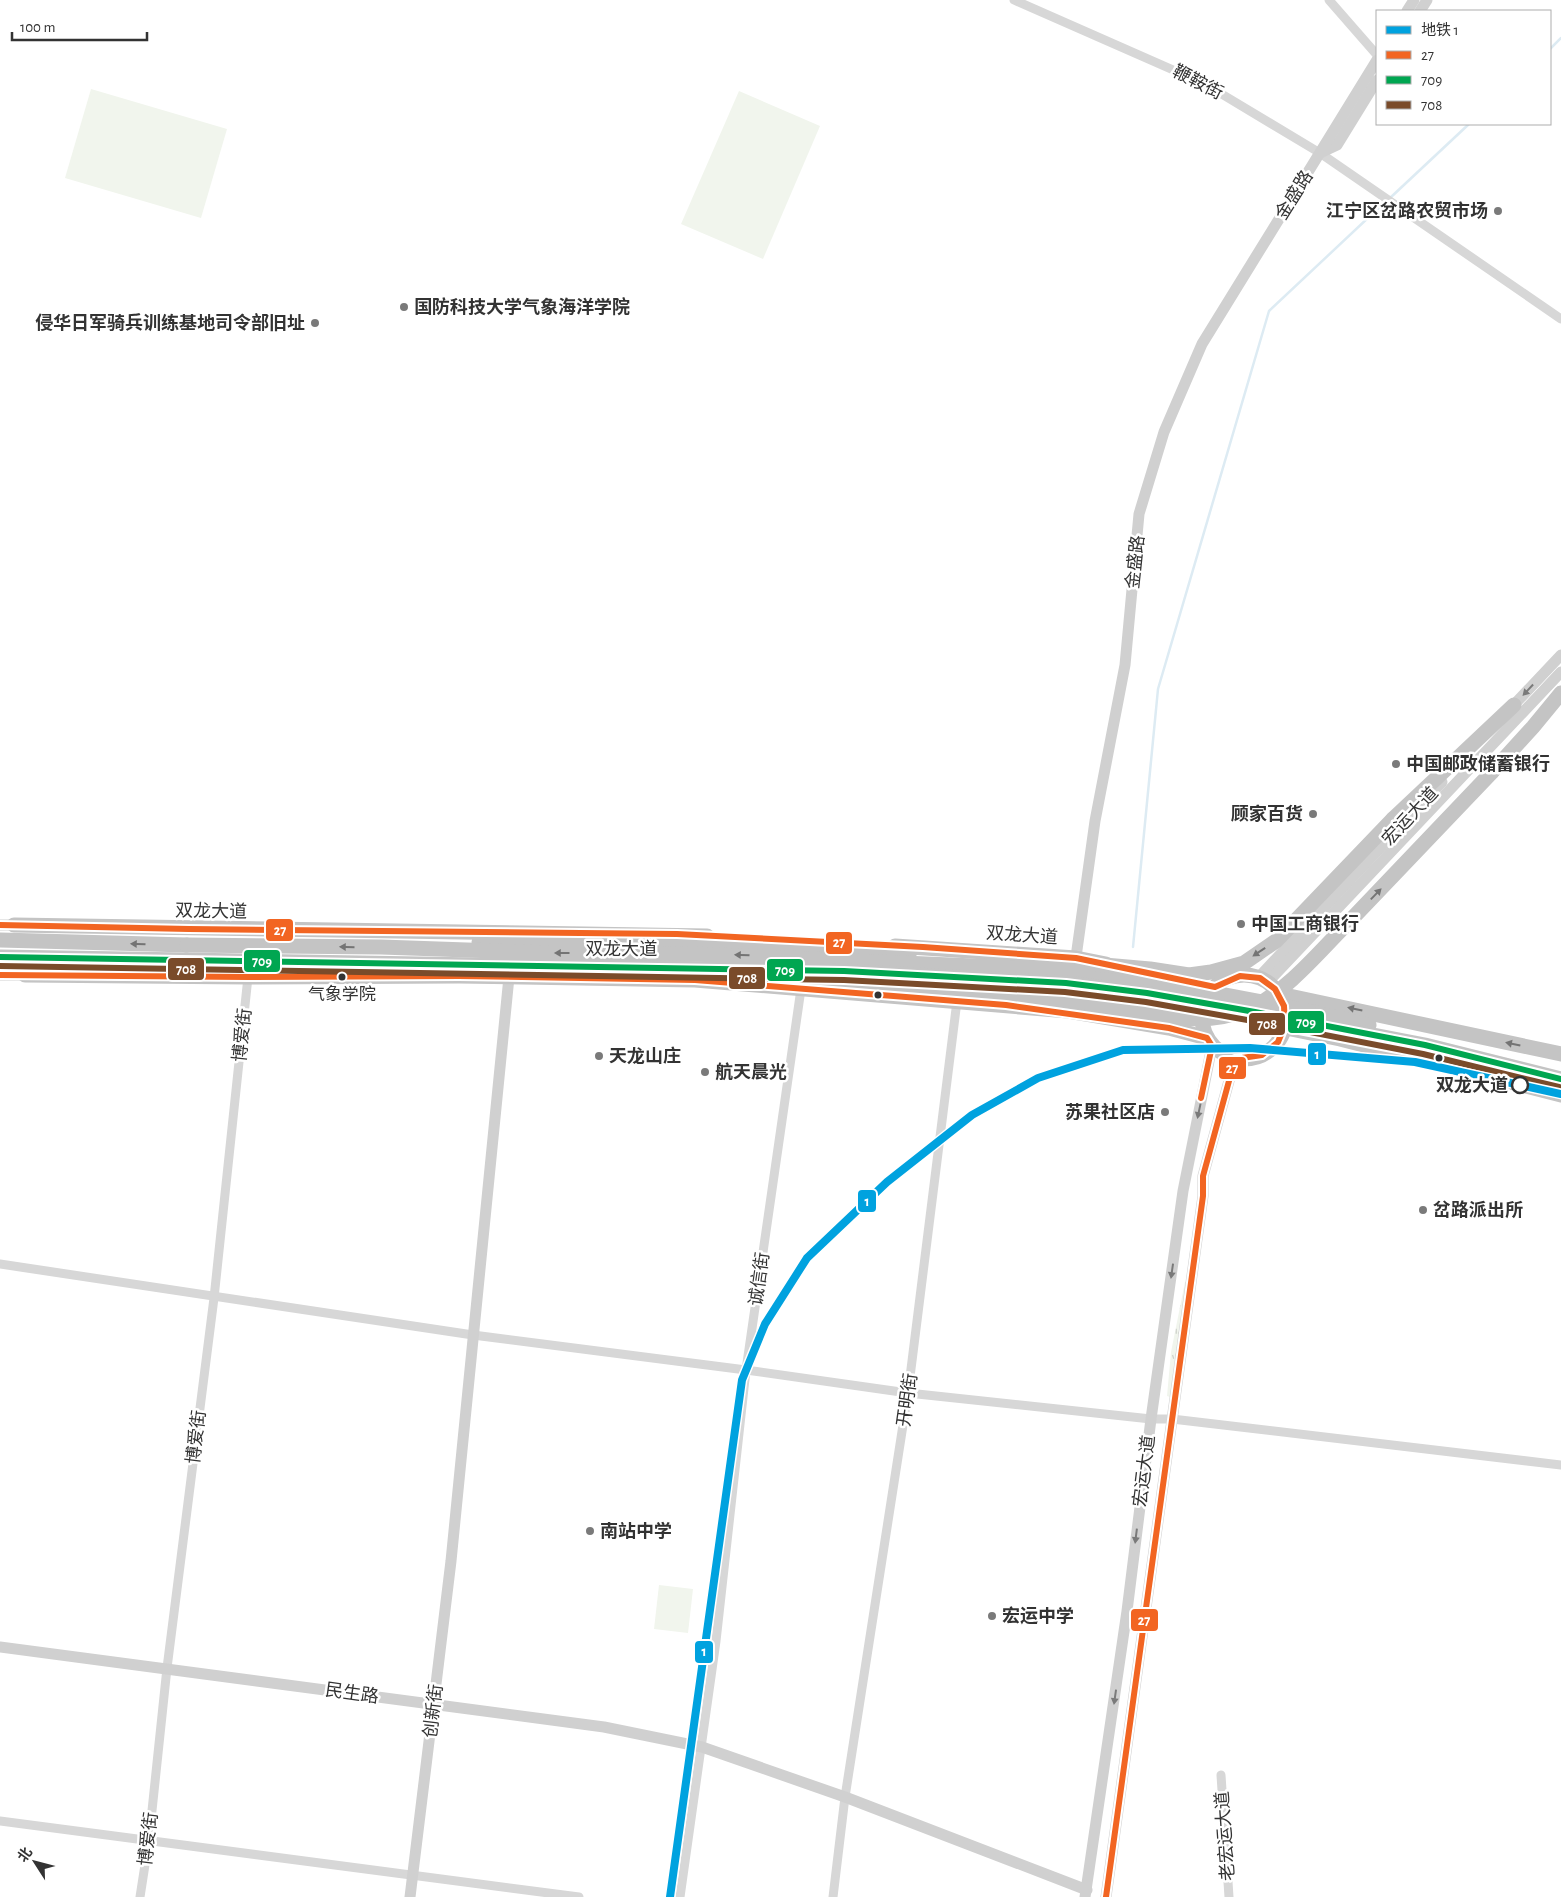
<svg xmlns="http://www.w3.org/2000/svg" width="1561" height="1897" font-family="'Alegreya Sans','Noto Sans SC',sans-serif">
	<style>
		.grass { fill: url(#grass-tufts) }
		.pitch { fill: #f1f5ed }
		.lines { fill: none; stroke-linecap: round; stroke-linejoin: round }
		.stream { stroke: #ddebf3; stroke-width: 2.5 }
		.street { stroke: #d7d7d7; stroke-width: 9 }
		.secondary { stroke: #d0d0d0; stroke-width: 11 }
		.highway { stroke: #c4c4c4; stroke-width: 15 }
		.highway-bridge { stroke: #c4c4c4; stroke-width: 15 }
		.bus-1-casing { stroke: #fff; stroke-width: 10 }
		.bus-2-casing { stroke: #fff; stroke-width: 10 }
		.bus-3-casing { stroke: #fff; stroke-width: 10 }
		.bus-1 { stroke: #f26522; stroke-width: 6 }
		.bus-2 { stroke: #00a651; stroke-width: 6 }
		.bus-3 { stroke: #7a4b2a; stroke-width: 6 }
		.metro-1-casing { stroke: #fff; stroke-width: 11 }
		.metro-1 { stroke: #00a2df; stroke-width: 8 }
		.oneway { fill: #7a7a7a }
		.oneway2 { fill: #747474 }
		.poi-dot { fill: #7a7a7a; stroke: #fff; stroke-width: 2 }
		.bus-dot { fill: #333; stroke: #fff; stroke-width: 2 }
		.stop-dot { fill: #fff; stroke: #333; stroke-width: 2.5 }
		.labels { text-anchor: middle; stroke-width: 5; stroke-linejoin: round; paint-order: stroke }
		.bus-label { font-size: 17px; fill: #333; stroke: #fff }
		.street-label { font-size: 18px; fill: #333; stroke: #fff }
		.poi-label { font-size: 18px; font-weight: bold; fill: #333; stroke: #fff; text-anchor: start }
		.stop-label { font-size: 18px; font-weight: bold; fill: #333; stroke: #fff; text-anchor: end }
		.line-badge { stroke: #fff; stroke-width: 2 }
		.badge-label { font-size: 14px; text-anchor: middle; font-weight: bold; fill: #fff }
	</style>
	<defs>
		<pattern id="grass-tufts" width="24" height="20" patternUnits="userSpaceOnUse" patternTransform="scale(1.25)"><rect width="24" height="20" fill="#f1f5ed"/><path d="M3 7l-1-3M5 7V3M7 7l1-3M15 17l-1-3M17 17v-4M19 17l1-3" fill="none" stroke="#cfd2cc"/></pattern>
	</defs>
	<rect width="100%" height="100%" fill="#fff"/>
	<polygon class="grass" points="1185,1282 1191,1283 1173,1398 1167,1396 1171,1352"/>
	<g class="pitch">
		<polygon points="91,89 227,129 201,218 65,178"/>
		<polygon points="739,91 820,126 763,259 681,224"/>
		<polygon points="659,1585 693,1589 688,1633 654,1629"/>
	</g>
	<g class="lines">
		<g class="stream">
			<polyline points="1550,49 1561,38"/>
			<polyline points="1390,198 1469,124"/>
			<polyline points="1133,947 1158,689 1269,311 1386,201"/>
		</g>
		<g class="street">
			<polyline points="1014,0 1205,84 1320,153 1561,319"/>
			<polyline points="1329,0 1377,55"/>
			<polyline points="0,1264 473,1335 746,1370 908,1393 1151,1419 1172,1419 1561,1465"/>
			<polyline points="1221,1775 1229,1897"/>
			<polyline points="0,1821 579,1897"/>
			<polyline points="140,1897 149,1839 167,1668 214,1298 248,977"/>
			<polyline points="680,1897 716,1641 746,1370 801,989"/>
			<polyline points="833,1897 845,1797 908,1393 957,1001"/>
		</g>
		<g class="secondary">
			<polyline points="1407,11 1414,0"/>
			<polyline points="1420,11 1427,0"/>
			<polyline points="1320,153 1337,145 1377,80"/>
			<polyline points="1509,710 1561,655"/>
			<polyline points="0,925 14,925"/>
			<polyline points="0,975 25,975"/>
			<polyline points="1259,977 1442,782"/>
			<polyline points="1268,982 1561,672"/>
			<polyline points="1069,1007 1095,821 1125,665 1139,514 1164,432 1202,344 1377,60"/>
			<polyline points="0,1647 604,1727 702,1747 845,1797 1087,1890"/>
			<polyline points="410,1897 451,1561 509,977"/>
			<polyline points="1085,1897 1127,1611 1151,1419 1183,1191 1212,1046"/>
			<polyline points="1106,1897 1203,1196 1203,1176 1235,1059"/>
		</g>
		<g class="highway">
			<polyline points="1492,772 1533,727 1561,693"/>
			<polyline points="1393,819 1514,705"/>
			<polyline points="14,925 707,936"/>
			<polyline points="0,940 187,945"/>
			<polyline points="895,946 1076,958 1106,964"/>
			<polyline points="0,957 186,960"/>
			<circle cx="1244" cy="1017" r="42"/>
			<polyline points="25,975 248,977 459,976 695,980 1068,1011 1169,1028 1207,1038"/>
			<polyline points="1280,994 1561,1054"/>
			<polyline points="1309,1011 1369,1025"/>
			<polyline points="1286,1028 1340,1039 1561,1095"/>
			<polyline points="1337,1028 1425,1045 1561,1079"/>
		</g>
		<g class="highway-bridge">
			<polyline points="479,942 712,942 910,952"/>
			<polyline points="187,945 381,947 550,953 694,954 998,967 1060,970 1157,982 1309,1011"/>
			<polyline points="186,960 844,971 1066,983 1147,993 1308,1023"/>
			<polyline points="1093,964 1150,969 1189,975 1211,972 1244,963 1276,941 1393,819"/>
			<path d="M797 979C890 987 984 991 1076 1001 1134 1007 1197 1034 1253 1007 1289 989 1318 953 1346 925 1395 874 1444 823 1492 772"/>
		</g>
		<defs>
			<g id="bus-1">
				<polyline points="0,925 189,929 677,934 923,947 1076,958 1215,987 1240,976 1260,978 1275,989 1284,1006 1285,1025 1278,1042 1262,1055 1235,1059 1203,1176 1203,1196 1106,1897"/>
				<polyline points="0,975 248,977 459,976 695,980 1006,1005 1169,1028 1207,1038 1212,1046 1201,1098"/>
			</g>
			<polyline id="bus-2" points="0,957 844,971 1066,983 1147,993 1255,1012 1425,1045 1561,1079"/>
			<polyline id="bus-3" points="0,966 844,980 1065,992 1146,1002 1253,1021 1423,1054 1559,1087"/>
		</defs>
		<use href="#bus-1" class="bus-1-casing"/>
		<use href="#bus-2" class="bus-2-casing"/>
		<use href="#bus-3" class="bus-3-casing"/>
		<use href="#bus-1" class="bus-1"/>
		<use href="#bus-2" class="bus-2"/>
		<use href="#bus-3" class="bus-3"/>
		<defs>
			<polyline id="metro-1" points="670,1897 742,1380 765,1324 807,1258 887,1182 972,1115 1038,1078 1123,1050 1250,1048 1415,1062 1561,1094"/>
		</defs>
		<use href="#metro-1" class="metro-1-casing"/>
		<use href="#metro-1" class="metro-1"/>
	</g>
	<defs><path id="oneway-solid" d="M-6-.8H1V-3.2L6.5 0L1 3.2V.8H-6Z" transform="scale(1.25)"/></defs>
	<g class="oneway">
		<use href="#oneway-solid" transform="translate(1528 690) rotate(133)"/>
		<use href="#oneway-solid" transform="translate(1199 1111) rotate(102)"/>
		<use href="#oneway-solid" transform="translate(1172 1271) rotate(98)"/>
		<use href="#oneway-solid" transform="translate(1136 1536) rotate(97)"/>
		<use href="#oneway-solid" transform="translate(1115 1697) rotate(98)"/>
	</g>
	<g class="oneway2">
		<use href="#oneway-solid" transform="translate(1376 894) rotate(-46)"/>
		<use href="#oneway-solid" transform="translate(138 944) rotate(-178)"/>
		<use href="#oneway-solid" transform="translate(347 947) rotate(-179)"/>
		<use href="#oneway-solid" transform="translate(1259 952) rotate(146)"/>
		<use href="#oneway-solid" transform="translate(562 953) rotate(-180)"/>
		<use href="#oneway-solid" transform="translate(742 955) rotate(-178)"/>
		<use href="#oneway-solid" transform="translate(1355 1009) rotate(-168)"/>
		<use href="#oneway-solid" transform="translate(1513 1044) rotate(-168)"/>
	</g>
	<g class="poi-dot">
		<circle cx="1498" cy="211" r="5"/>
		<circle cx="404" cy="307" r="5"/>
		<circle cx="315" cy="323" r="5"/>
		<circle cx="1396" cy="764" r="5"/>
		<circle cx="1313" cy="814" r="5"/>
		<circle cx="1241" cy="924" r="5"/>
		<circle cx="599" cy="1056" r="5"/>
		<circle cx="705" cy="1072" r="5"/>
		<circle cx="1165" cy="1112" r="5"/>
		<circle cx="1423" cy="1210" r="5"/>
		<circle cx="590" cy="1531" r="5"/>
		<circle cx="992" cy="1616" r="5"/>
	</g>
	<g class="bus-dot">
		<circle cx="342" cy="977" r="4.5"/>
		<circle cx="878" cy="995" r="4.5"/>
		<circle cx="1439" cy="1058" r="4.5"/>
	</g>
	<circle class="stop-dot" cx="1520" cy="1085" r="8"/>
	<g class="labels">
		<g class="bus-label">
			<text x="342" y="1000">气象学院</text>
		</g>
		<g class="street-label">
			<text transform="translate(1198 82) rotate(27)" y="6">鞭鞍街</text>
			<text transform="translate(1294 195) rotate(-58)" y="6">金盛路</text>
			<text transform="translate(1135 562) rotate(-84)" y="6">金盛路</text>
			<text transform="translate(1410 816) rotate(-47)" y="6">宏运大道</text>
			<text transform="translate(211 911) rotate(1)" y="6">双龙大道</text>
			<text transform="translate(1022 935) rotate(4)" y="6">双龙大道</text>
			<text x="621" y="955">双龙大道</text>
			<text transform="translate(242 1035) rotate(-84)" y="6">博爱街</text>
			<text transform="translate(759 1279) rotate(-82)" y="6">诚信街</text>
			<text transform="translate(907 1400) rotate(-82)" y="6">开明街</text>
			<text transform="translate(196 1437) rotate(-83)" y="6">博爱街</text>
			<text transform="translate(1144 1471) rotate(-83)" y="6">宏运大道</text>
			<text transform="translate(352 1693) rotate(8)" y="6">民生路</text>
			<text transform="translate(433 1711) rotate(-83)" y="6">创新街</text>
			<text transform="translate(1225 1836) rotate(-94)" y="6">老宏运大道</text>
			<text transform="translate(148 1839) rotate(-83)" y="6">博爱街</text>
		</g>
		<g class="poi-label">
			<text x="1488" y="217" text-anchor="end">江宁区岔路农贸市场</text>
			<text x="414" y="313">国防科技大学气象海洋学院</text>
			<text x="305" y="329" text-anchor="end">侵华日军骑兵训练基地司令部旧址</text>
			<text x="1406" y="770">中国邮政储蓄银行</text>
			<text x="1303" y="820" text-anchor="end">顾家百货</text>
			<text x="1251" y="930">中国工商银行</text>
			<text x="609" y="1062">天龙山庄</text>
			<text x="715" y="1078">航天晨光</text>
			<text x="1155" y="1118" text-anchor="end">苏果社区店</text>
			<text x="1433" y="1216">岔路派出所</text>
			<text x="600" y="1537">南站中学</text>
			<text x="1002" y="1622">宏运中学</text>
		</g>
		<g class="stop-label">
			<text x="1508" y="1091">双龙大道</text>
		</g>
	</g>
	<g class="line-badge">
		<rect x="265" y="918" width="29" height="24" rx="5" fill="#f26522"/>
		<rect x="825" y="931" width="28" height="24" rx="5" fill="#f26522"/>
		<rect x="243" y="949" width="38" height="24" rx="5" fill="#00a651"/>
		<rect x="167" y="957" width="38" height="24" rx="5" fill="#7a4b2a"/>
		<rect x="766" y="958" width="38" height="24" rx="5" fill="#00a651"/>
		<rect x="728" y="966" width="38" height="24" rx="5" fill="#7a4b2a"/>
		<rect x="1287" y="1010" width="38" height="24" rx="5" fill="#00a651"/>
		<rect x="1248" y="1012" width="38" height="24" rx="5" fill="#7a4b2a"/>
		<rect x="1307" y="1042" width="20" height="24" rx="5" fill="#00a2df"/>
		<rect x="1218" y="1056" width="29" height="24" rx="5" fill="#f26522"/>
		<rect x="857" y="1189" width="20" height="24" rx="5" fill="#00a2df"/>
		<rect x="1130" y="1608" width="29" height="24" rx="5" fill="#f26522"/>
		<rect x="694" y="1640" width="20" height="24" rx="5" fill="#00a2df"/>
	</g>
	<g class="badge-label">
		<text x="280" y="935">27</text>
		<text x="839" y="947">27</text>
		<text x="262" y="966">709</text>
		<text x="186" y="974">708</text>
		<text x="785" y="975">709</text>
		<text x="747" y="983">708</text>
		<text x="1306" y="1027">709</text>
		<text x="1267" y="1029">708</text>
		<text x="1317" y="1059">1</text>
		<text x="1232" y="1073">27</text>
		<text x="867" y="1206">1</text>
		<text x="1144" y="1625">27</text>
		<text x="704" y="1656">1</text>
	</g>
	<rect x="1376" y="10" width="175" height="115" fill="#ffffff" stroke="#adadad"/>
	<rect x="1386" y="26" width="25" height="8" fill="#00a2df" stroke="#adadad"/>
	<text x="1421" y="35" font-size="15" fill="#333333">地铁 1</text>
	<rect x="1386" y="51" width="25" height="8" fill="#f26522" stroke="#adadad"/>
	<text x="1421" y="60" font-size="15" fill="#333333">27</text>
	<rect x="1386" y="76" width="25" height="8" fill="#00a651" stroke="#adadad"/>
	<text x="1421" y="85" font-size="15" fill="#333333">709</text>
	<rect x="1386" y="101" width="25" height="8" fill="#7a4b2a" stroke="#adadad"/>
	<text x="1421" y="110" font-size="15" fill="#333333">708</text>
	<g transform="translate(35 1862) rotate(306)" stroke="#ffffff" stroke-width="4" paint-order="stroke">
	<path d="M0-4L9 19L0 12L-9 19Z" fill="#333333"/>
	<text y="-8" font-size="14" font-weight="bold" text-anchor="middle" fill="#333333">北</text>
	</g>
	<path d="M12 32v8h135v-8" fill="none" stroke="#333333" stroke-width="2.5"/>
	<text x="20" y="32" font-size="15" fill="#333333" stroke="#ffffff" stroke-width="4" paint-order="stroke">100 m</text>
</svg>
